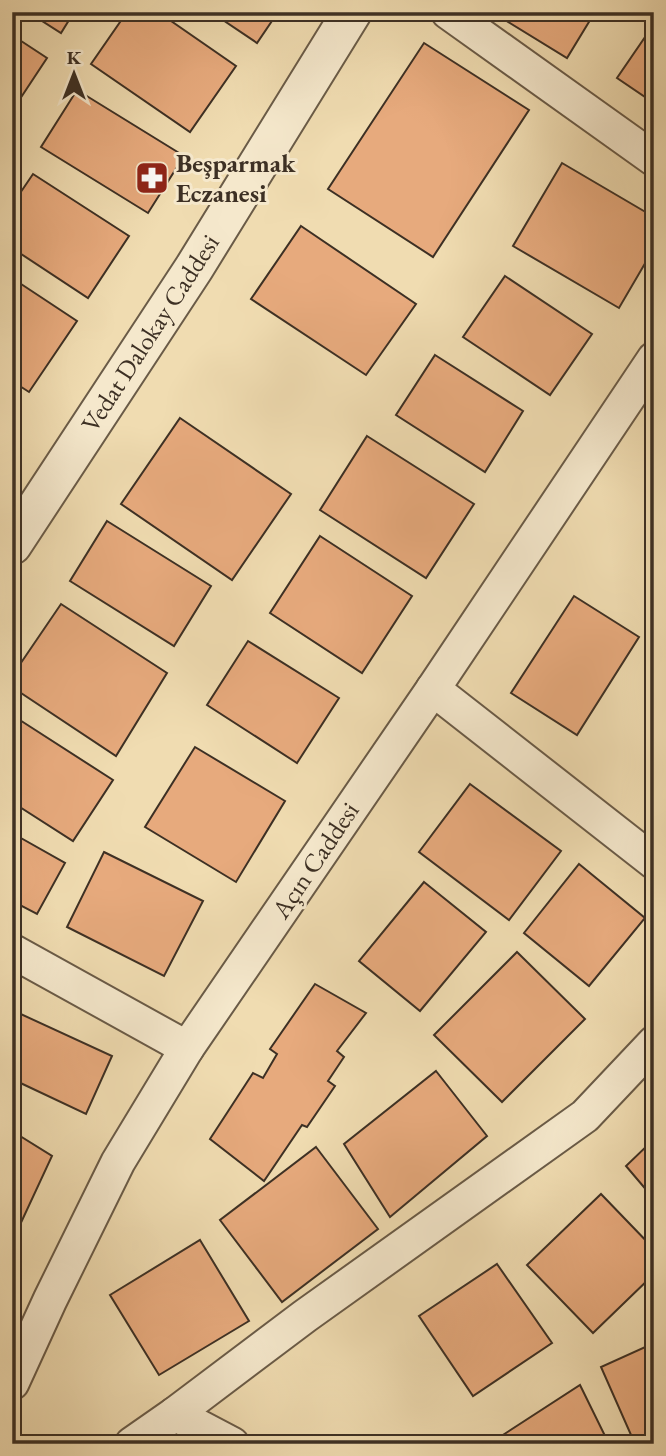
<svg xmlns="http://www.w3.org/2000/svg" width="666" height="1456" font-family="'EB Garamond',serif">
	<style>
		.building { fill: #e7aa7d; stroke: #3d3024; stroke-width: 2 }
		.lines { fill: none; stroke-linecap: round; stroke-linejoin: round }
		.minor-casing { stroke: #6a5b47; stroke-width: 37 }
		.tertiary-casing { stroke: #6a5b47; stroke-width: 42 }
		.minor { stroke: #f5e8cc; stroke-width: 33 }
		.tertiary { stroke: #f5e8cc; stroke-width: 38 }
		.labels { text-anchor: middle; stroke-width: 6; stroke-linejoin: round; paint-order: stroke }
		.poi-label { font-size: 26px; font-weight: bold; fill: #3d3024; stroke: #f5e8cc; text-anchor: start }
		.street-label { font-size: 26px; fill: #3d3024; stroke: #f5e8cc }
	</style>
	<rect width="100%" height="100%" fill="#f0dcb1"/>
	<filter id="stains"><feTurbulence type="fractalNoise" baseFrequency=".00286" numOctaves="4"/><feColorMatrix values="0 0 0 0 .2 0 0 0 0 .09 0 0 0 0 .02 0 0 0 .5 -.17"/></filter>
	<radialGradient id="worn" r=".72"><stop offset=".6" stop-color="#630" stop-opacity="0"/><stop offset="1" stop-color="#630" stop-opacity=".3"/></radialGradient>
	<g class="building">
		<polygon points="28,12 74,12 61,33"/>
		<polygon points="127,12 158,12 236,66 190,132 91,64"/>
		<polygon points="211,12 278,12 257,43"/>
		<polygon points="492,12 595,12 567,58"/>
		<polygon points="654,24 654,103 617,78"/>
		<polygon points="12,35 47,58 12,111"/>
		<polygon points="424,43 529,110 433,257 328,189"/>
		<polygon points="77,90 184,156 148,213 41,147"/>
		<polygon points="562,163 654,217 654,248 619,308 513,246"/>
		<polygon points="33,174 129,236 88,298 12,248 12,205"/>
		<polygon points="301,226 416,304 366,375 251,299"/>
		<polygon points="505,276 592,334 550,395 463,337"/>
		<polygon points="12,278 77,321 29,392 12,381"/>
		<polygon points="435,355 523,411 485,472 396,415"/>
		<polygon points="180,418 291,494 232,580 121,504"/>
		<polygon points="367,436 474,504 426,578 320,510"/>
		<polygon points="107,521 211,586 174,646 70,581"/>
		<polygon points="320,536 412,596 362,673 270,613"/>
		<polygon points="574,596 639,637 577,735 511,693"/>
		<polygon points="61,604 167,673 116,756 12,687 12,676"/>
		<polygon points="248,641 339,698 297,763 207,705"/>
		<polygon points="12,715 113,780 73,841 12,802"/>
		<polygon points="195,747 285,801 236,882 145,827"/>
		<polygon points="470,784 561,851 509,920 419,852"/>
		<polygon points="12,833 65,863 37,914 12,901"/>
		<polygon points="104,852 203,901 164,976 67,927"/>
		<polygon points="579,864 645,918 589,986 524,933"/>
		<polygon points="424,882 486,932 420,1011 359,961"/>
		<polygon points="517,952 585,1019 502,1102 434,1035"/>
		<polygon points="315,984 366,1013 337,1051 344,1057 328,1081 335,1086 307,1127 302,1125 264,1181 210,1139 253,1073 263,1078 277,1054 270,1049"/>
		<polygon points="12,1010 112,1056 86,1114 12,1079"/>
		<polygon points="436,1071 487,1136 390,1217 344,1144"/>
		<polygon points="12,1131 52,1156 12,1242"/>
		<polygon points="654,1139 654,1199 626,1166"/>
		<polygon points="316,1147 378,1229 282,1302 220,1220"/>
		<polygon points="601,1194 654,1249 654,1274 593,1333 527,1265"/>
		<polygon points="200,1240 249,1321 159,1375 110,1295"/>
		<polygon points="497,1264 552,1343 473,1396 419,1316"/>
		<polygon points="654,1343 654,1444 635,1444 601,1367"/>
		<polygon points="580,1385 609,1444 489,1444"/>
	</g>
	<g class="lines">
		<defs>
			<g id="minor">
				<polyline points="448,12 654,159"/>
				<polyline points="433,689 654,862"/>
				<polyline points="12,951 187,1048"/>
				<polyline points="12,1383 50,1300 118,1162 187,1048 433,689 654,359"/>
				<polyline points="175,1414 232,1444"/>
				<polyline points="132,1444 175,1414 305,1316 585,1116 654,1043"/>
			</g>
			<polyline id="tertiary" points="12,545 194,268 352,12"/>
		</defs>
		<use href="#minor" class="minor-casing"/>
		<use href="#tertiary" class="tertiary-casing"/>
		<use href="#minor" class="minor"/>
		<use href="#tertiary" class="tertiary"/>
	</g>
	<defs>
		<symbol id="pharmacy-square" viewBox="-11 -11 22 22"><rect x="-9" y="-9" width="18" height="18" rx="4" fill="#8f2418" stroke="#f5e8cc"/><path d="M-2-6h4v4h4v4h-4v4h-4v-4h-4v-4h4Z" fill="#fff"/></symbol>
	</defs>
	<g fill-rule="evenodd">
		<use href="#pharmacy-square" x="133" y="159" width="38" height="38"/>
	</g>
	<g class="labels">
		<g class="poi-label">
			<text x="176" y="172">Beşparmak<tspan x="176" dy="30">Eczanesi</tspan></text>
		</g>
		<g class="street-label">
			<text transform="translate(150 333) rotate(-57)" y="9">Vedat Dalokay Caddesi</text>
			<text transform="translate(315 860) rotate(-56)" y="9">Açın Caddesi</text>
		</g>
	</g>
	<rect width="666" height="1456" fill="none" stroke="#f0dcb1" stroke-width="42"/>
	<rect x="14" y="14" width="638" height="1428" fill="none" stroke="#3d3024" stroke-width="3.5"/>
	<rect x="21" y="21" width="624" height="1414" fill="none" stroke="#3d3024" stroke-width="2"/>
	<g transform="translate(74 74)" stroke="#f5e8cc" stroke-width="5" paint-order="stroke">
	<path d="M0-5L12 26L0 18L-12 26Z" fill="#3d3024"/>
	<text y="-10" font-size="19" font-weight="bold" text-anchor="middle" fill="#3d3024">K</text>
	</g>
	<rect width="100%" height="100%" filter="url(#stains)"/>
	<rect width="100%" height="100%" fill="url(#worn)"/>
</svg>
